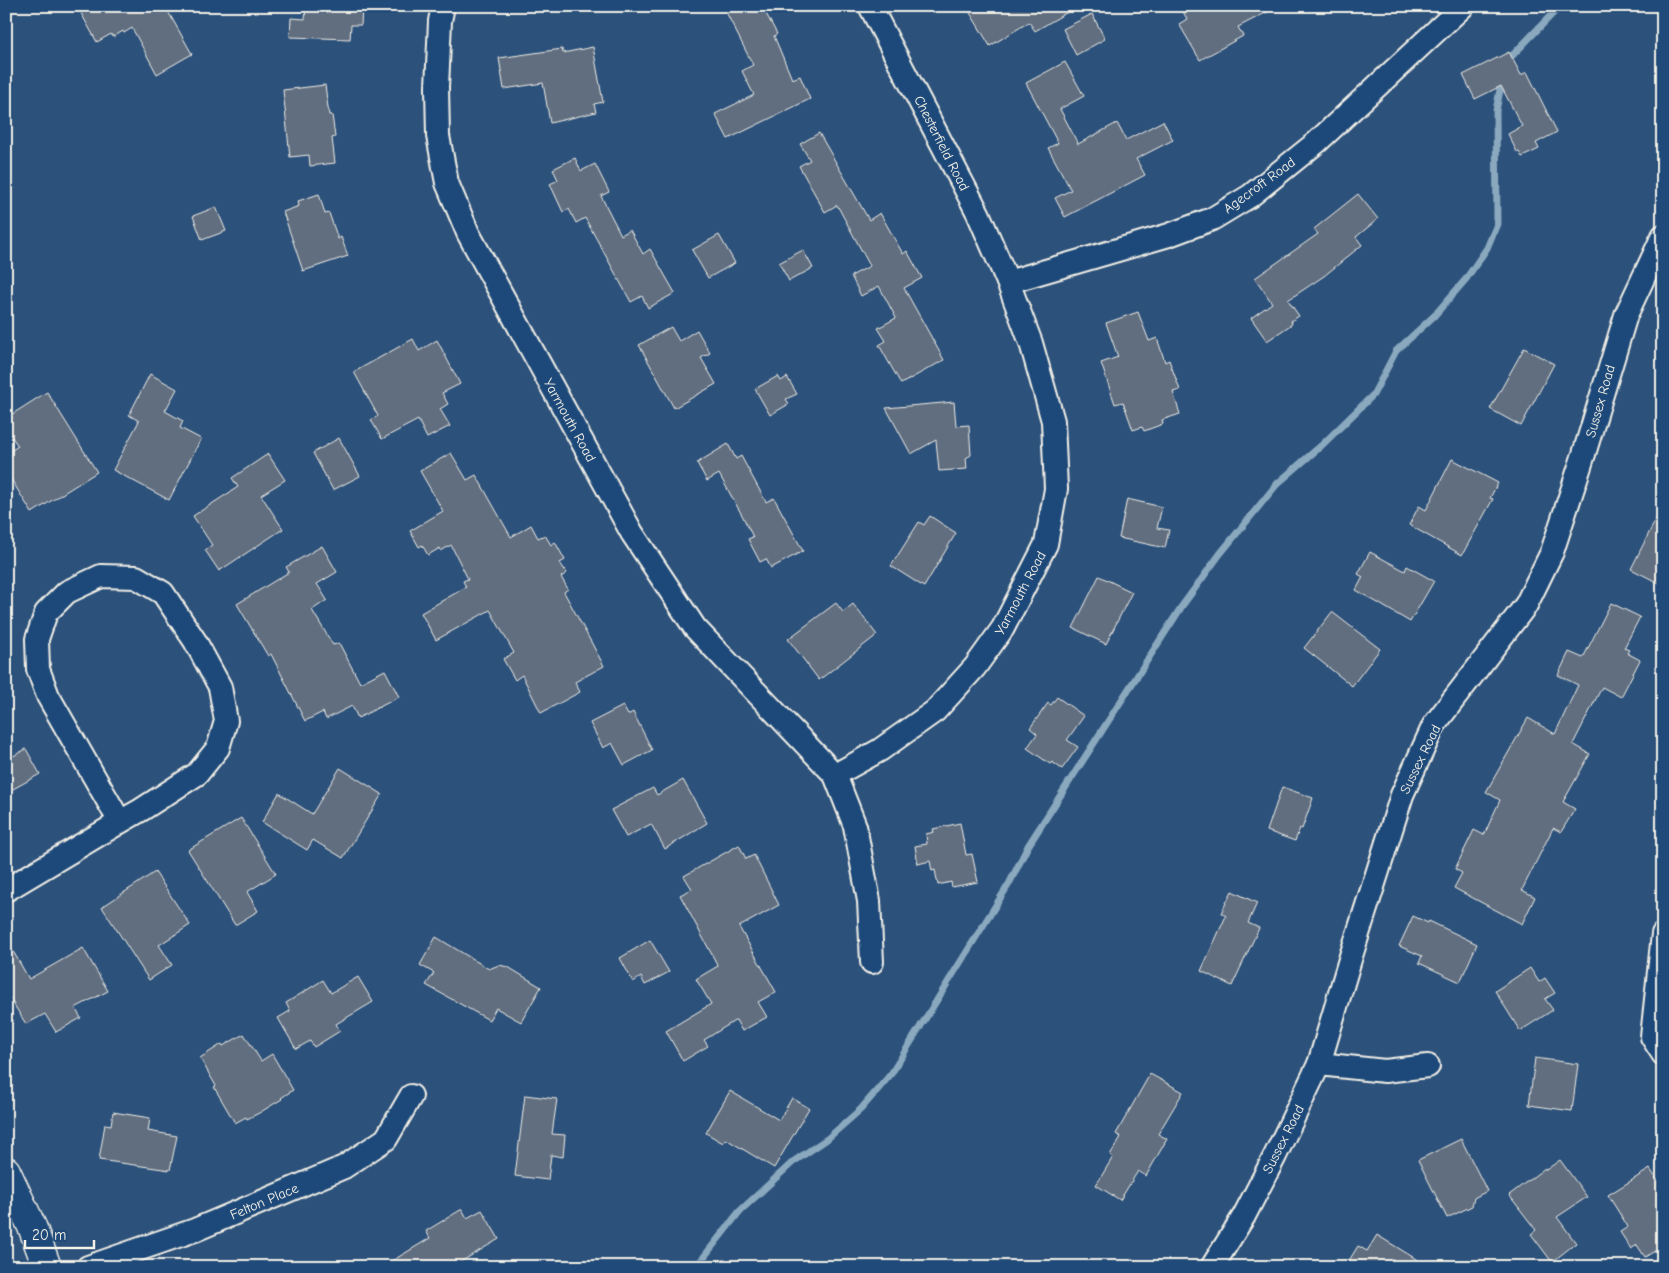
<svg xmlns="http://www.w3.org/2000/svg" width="1669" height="1273" font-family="'Comic Neue',sans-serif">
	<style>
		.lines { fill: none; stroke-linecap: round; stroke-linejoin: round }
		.stream { stroke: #8aa9be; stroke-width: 7 }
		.building { fill: #616e80; stroke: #f4f1e8 }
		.street-casing { stroke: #f4f1e8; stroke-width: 26 }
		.secondary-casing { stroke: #f4f1e8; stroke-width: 31 }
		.street { stroke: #1f4a7a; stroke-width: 22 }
		.secondary { stroke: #1f4a7a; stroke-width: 28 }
		.labels { text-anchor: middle; stroke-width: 4; stroke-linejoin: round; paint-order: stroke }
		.street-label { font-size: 14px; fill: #f4f1e8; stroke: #1f4a7a }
	</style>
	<rect width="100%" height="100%" fill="#2c517b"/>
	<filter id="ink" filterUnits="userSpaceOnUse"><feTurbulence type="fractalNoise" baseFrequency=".02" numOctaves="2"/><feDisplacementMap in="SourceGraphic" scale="10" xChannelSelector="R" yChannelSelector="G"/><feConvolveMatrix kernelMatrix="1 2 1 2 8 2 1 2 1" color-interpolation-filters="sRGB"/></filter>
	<g filter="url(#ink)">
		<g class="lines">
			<g class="stream">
				<polyline points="1507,64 1509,59 1560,6"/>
				<polyline points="696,1267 740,1211 793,1162 827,1139 861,1109 891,1074 1009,884 1028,846 1182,606 1220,554 1277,484 1322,445 1373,395 1396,351 1434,316 1466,279 1487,248 1497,224 1496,111 1502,79"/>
			</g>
		</g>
		<g class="building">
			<polygon points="77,6 165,6 192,54 157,74 132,28 124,33 123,31 113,37 111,34 97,42"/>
			<polygon points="316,6 362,7 361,25 351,25 350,39 290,37 291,18 305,19 306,8 316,9"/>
			<polygon points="723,6 762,6 777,34 774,36 792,79 800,76 810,99 728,139 715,114 754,95 742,71 753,65"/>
			<polygon points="966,6 1078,6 1035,31 1029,22 990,46"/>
			<polygon points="1180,6 1279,6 1238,27 1243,36 1200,60 1179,24 1187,19"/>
			<polygon points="1092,14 1105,39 1076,55 1063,29"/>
			<polygon points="593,47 603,102 594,104 596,112 550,123 543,83 504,89 499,58 562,49 563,53"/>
			<polygon points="1509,52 1521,75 1527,72 1557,132 1536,143 1539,149 1522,157 1519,152 1517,152 1508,134 1522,126 1501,86 1475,99 1463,75"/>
			<polygon points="1065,62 1084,96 1060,109 1078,144 1117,123 1126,140 1163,121 1173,140 1136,159 1145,175 1065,217 1055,198 1071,190 1048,148 1058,143 1026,83"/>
			<polygon points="325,85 329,115 332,115 335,137 332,138 335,163 310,166 309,155 290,157 283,90"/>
			<polygon points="819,133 869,220 880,213 903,254 907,251 922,278 904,288 944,360 901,384 879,345 886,341 878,328 896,318 879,286 861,296 851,276 870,266 837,205 825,212 799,166 810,160 800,144"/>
			<polygon points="575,158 581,171 595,164 609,192 601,196 621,235 630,230 643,254 650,249 675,293 648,308 642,296 631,302 585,218 576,223 569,209 563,212 550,184 558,180 553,169"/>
			<polygon points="319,194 325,214 329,213 338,239 341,237 348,256 303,271 283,212 299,206 298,201"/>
			<polygon points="1358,194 1378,219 1356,237 1362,245 1324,276 1288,300 1299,316 1291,321 1292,324 1267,341 1251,318 1272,303 1255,278 1318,234 1314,229"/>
			<polygon points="216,207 226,231 202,240 193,216"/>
			<polygon points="719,235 735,263 708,278 692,250"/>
			<polygon points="803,250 813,268 789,281 779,263"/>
			<polygon points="1138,312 1149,341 1157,338 1165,362 1169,360 1180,390 1173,392 1180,414 1162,420 1163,424 1144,431 1142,427 1133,430 1123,402 1115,404 1101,363 1118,357 1106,323"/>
			<polygon points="671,327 679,341 697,330 710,353 701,358 716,384 674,408 639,345"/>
			<polygon points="413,339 419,351 437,340 460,384 442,393 448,404 440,409 450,426 427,438 418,420 382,439 371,420 378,416 354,372"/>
			<polygon points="1524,348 1554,364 1521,426 1490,409"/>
			<polygon points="150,374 177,389 165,411 183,421 180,428 201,439 169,500 113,470 139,421 129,415"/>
			<polygon points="778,376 781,381 787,377 797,394 786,399 789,404 770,415 755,389"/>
			<polygon points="47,392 97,472 32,513 6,471 6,454 18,446 6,428 6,418"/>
			<polygon points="954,402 956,426 969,425 971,455 966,458 967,469 939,471 936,440 911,454 886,408"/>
			<polygon points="339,438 360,476 333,490 313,453"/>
			<polygon points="728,444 736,459 741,456 766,502 774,498 803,551 771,568 766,559 760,562 748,539 753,537 742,515 719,474 707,481 697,463"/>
			<polygon points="451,453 467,480 476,475 511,537 531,525 538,538 545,535 551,545 555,542 565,560 560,563 567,573 561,577 568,589 564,592 604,666 575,682 580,692 541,713 522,675 515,680 503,659 514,653 490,610 436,640 421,613 466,587 463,581 468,579 451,545 441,551 440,548 428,555 422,545 419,547 410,531 443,511 420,471"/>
			<polygon points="268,454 285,480 261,495 283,529 219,571 205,550 212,545 193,516 238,487 232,478"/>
			<polygon points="1452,459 1498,483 1490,498 1493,499 1462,555 1409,525 1419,506 1426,510"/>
			<polygon points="1127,499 1162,507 1157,528 1169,530 1165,548 1119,538"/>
			<polygon points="1663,505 1663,585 1631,569"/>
			<polygon points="930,516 956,533 924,587 891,566 919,522 924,525"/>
			<polygon points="322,546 337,572 317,584 327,600 312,610 333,645 339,643 360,683 385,670 399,697 358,718 352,706 326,719 323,712 305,721 271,654 268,656 237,604 289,572 286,567"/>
			<polygon points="1370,552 1405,571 1407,566 1434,581 1410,622 1356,590 1363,577 1358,574"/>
			<polygon points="1099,576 1132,592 1106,644 1073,628"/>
			<polygon points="836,603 843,612 853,604 877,635 819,680 788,639"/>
			<polygon points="1611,603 1640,617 1624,648 1629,650 1627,653 1640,660 1621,697 1602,687 1573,744 1590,754 1563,802 1575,809 1561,832 1553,828 1522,890 1535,897 1522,924 1454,888 1462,873 1455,869 1474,830 1484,835 1500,800 1486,792 1528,718 1555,734 1578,685 1558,675 1569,652 1583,658"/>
			<polygon points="1332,612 1380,649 1352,686 1304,648"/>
			<polygon points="1057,697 1084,716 1067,740 1078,747 1062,769 1052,762 1050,764 1027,748 1037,734 1030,728 1048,703 1051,705"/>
			<polygon points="623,706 628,715 633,712 652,750 624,765 612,743 603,748 590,723"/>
			<polygon points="26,749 40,774 6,793 6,760"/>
			<polygon points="340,768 382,794 343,858 313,840 307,850 262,822 279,793 312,814"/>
			<polygon points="683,780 707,823 665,849 651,824 626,837 611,810 653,788 657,795"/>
			<polygon points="1282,787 1313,798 1302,829 1300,828 1295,841 1267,831"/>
			<polygon points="241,818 276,874 247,892 258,911 235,925 188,850"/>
			<polygon points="960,823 966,855 972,854 978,882 952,887 951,882 938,885 935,870 932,871 930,861 918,864 915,846 927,844 926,834 934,832 933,829"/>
			<polygon points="739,845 746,859 754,855 779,905 739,927 776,992 758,1002 767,1017 742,1031 736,1020 704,1040 708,1046 683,1061 666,1031 711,1004 696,979 718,966 680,895 692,889 684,876"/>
			<polygon points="155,872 190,925 159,945 172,965 149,980 102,907"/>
			<polygon points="1232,891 1257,903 1248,923 1259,928 1232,986 1201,971 1226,916 1221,913"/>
			<polygon points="1413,916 1428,923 1429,921 1477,944 1460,982 1419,963 1422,956 1399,946"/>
			<polygon points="436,937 489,969 499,965 508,967 541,987 521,1022 496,1008 489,1020 426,985 434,973 420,965"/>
			<polygon points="6,939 29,979 83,948 108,991 75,1008 81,1018 56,1032 45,1014 26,1024 6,992"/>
			<polygon points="650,940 669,972 645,985 641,977 633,982 620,958"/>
			<polygon points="1530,968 1539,982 1545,978 1555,993 1545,999 1553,1010 1520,1031 1495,991"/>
			<polygon points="358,977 373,1002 336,1024 340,1031 314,1047 310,1041 296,1049 278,1018 290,1011 286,1003 323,980 331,993"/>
			<polygon points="244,1034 261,1061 272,1054 293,1090 281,1098 282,1099 259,1113 247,1119 246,1117 235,1123 214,1087 216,1086 200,1058 222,1044 223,1046"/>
			<polygon points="1535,1058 1578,1064 1572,1111 1529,1105"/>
			<polygon points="1150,1074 1183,1092 1158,1134 1167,1139 1146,1176 1138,1171 1120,1200 1096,1185 1113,1157 1110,1155 1121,1137 1116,1134"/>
			<polygon points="730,1091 779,1120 792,1098 809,1108 774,1168 726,1139 723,1143 706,1133"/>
			<polygon points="525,1095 557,1099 552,1134 565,1135 563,1157 551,1155 548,1180 515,1176"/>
			<polygon points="113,1112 150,1118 148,1131 177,1136 170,1170 99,1160 105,1124 111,1125"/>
			<polygon points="1461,1139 1487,1191 1474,1198 1472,1206 1447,1218 1418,1160"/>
			<polygon points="1560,1160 1587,1197 1557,1217 1576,1243 1552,1262 1531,1234 1536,1230 1509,1195 1545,1168 1546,1170"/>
			<polygon points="1650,1169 1663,1189 1663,1246 1645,1257 1637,1245 1631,1249 1620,1232 1628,1227 1608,1195"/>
			<polygon points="462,1209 467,1218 482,1210 499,1239 452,1267 382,1267 430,1238 426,1231"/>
			<polygon points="1377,1235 1429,1267 1345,1267 1358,1246 1367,1251"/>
		</g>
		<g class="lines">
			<defs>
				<g id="street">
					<polyline points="443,6 440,21 437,87 438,136 447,183 468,233 632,533 695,628 835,775 855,826 869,901 872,962"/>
					<polyline points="1008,282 1169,235 1212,219 1250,196 1317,142 1463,6"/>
					<polyline points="835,775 880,750 935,711 975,667 1003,628 1046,544 1056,489 1053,421 1031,343 1008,282 978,213 870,6"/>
					<polyline points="6,890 120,822 141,810 197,774 218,748 226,721 220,687 195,641 163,593 136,577 101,576 67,592 46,613 37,639 38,669 48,696 120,822"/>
					<polyline points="1663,934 1652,1037 1663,1054"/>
					<polyline points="1319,1064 1385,1071 1428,1066"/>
					<polyline points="88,1267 195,1230 344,1167 386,1139 411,1096"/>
					<polyline points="1212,1267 1244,1216 1275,1156 1319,1064 1351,956 1402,795 1434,725 1526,605 1552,552 1584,454 1626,315 1663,236"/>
				</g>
				<polyline id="secondary" points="6,1171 33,1229 47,1267"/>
			</defs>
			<use href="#street" class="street-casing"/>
			<use href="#secondary" class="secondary-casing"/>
			<use href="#street" class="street"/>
			<use href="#secondary" class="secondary"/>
		</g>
	</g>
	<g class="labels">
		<g class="street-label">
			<text transform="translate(942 143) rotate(63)" y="5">Chesterfield Road</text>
			<text transform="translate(1259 185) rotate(-36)" y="5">Agecroft Road</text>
			<text transform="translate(1600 401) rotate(-74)" y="5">Sussex Road</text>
			<text transform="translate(570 420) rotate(61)" y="5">Yarmouth Road</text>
			<text transform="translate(1020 593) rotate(-62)" y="5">Yarmouth Road</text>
			<text transform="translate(1420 759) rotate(-64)" y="5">Sussex Road</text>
			<text transform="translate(1283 1139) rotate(-63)" y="5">Sussex Road</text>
			<text transform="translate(264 1201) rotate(-23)" y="5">Felton Place</text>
		</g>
	</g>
	<rect width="1669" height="1273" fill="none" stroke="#1f4a7a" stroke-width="25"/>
	<rect x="12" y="12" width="1644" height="1248" fill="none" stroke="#f4f1e8" stroke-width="2" filter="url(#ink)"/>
	<path d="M25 1240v8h69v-8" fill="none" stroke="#f4f1e8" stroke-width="2.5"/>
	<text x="32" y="1240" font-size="15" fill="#f4f1e8" stroke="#1f4a7a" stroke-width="4" paint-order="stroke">20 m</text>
</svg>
